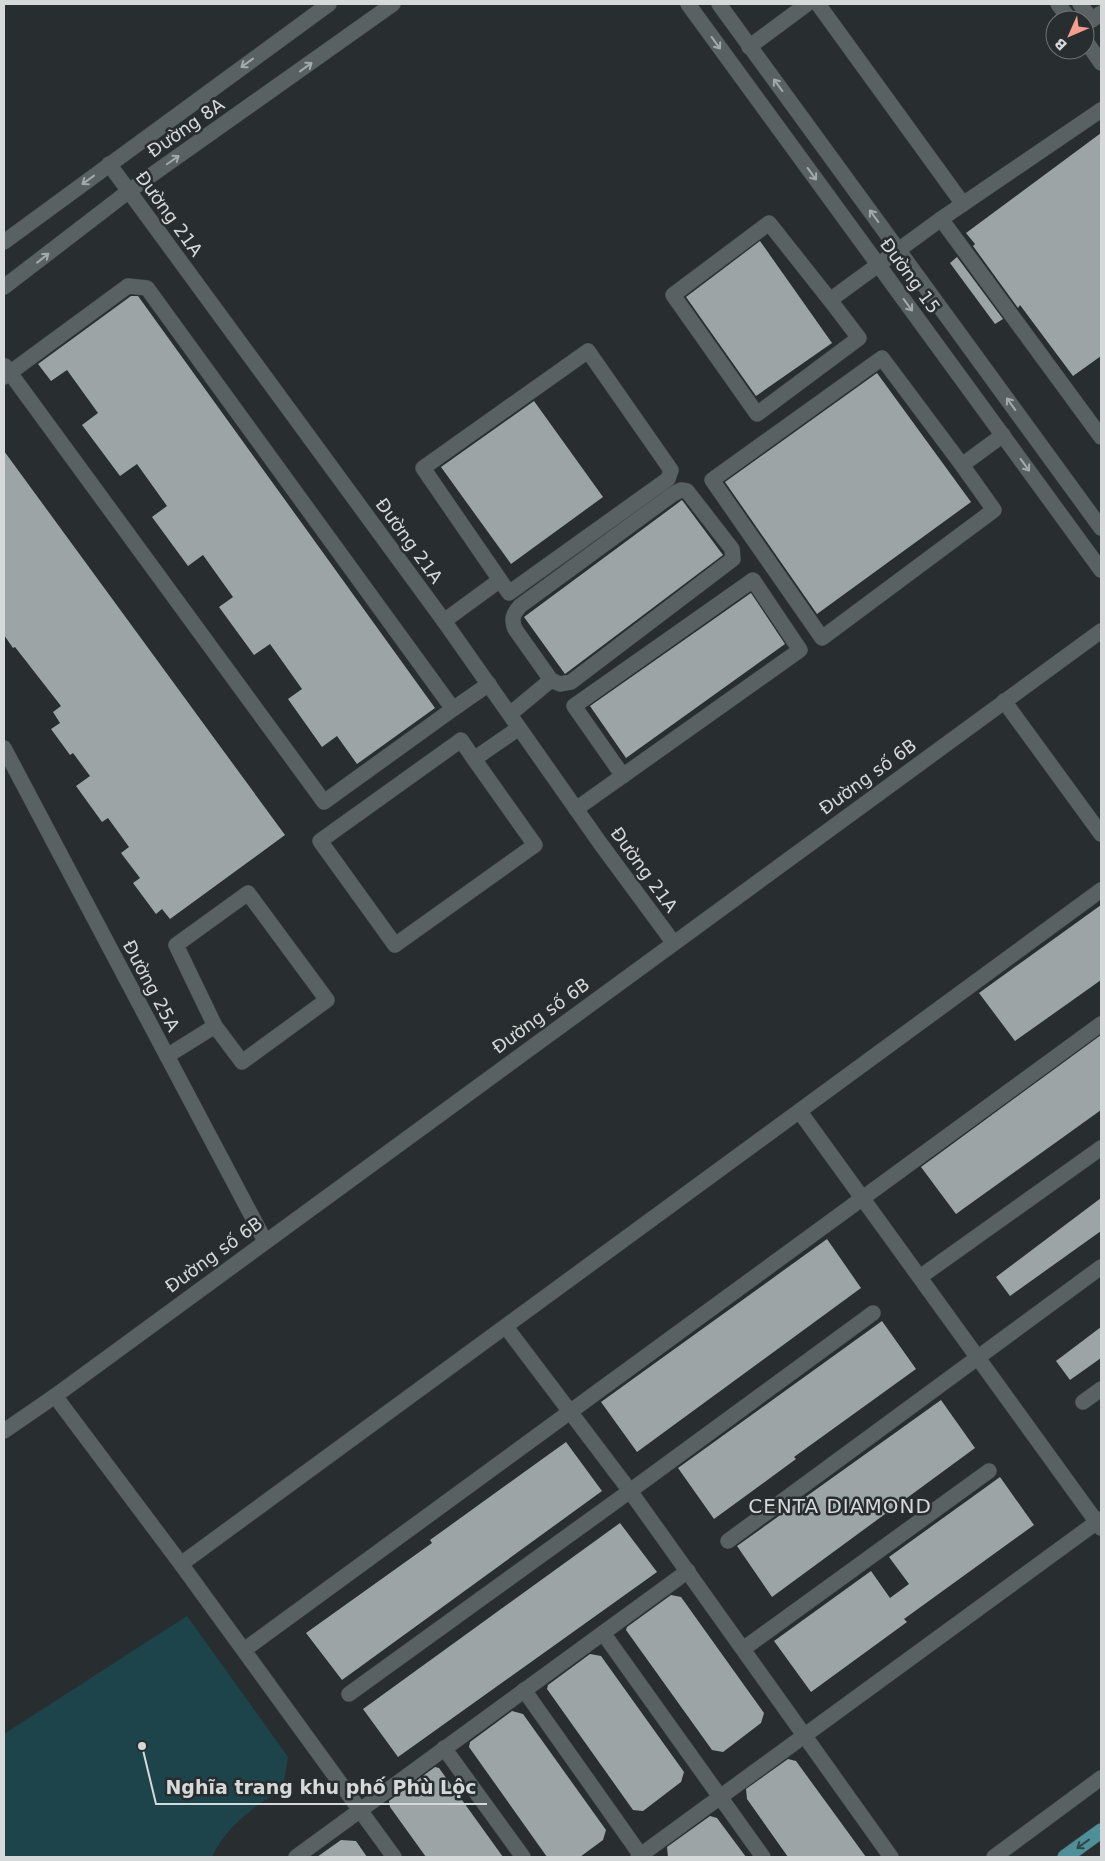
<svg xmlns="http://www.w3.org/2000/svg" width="1105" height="1861" font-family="'DejaVu Sans',sans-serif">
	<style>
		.green { fill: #1d444a }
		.building { fill: #9ca4a5 }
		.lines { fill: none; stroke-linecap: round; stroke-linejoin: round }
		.minor-casing { stroke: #43494a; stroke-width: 16 }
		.major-casing { stroke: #43494a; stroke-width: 16 }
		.minor { stroke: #5a6162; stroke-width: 15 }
		.major { stroke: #4e8f99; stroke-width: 15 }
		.oneway { stroke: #a4a9aa }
		.oneway2 { stroke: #32464a }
		.labels { text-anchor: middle; stroke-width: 5; stroke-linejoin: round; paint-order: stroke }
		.street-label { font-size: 18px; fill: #d5d9da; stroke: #282e2f }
		.quarter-label { font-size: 20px; letter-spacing: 1px; fill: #d5d9da; stroke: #282e2f }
		.leader { fill: none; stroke: #d5d9da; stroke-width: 2 }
		.callout-dot { fill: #d5d9da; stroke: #282e2f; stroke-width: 2 }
		.callout-label { font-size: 19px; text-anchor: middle; font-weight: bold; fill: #d5d9da; stroke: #282e2f; stroke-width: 5; stroke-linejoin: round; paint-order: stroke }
	</style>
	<rect width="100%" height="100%" fill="#282e2f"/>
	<path class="green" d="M187 1616 288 1757 283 1788C255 1806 226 1826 212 1857H4V1734Z"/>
	<g class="building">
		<polygon points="1101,133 1101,356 1073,376 1020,305 1018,308 973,246 975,244 966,233"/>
		<polygon points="760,241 832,343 756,396 686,297"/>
		<polygon points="957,257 1003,319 995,324 950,263"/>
		<polygon points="131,296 138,296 435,708 357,764 337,736 322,747 288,699 302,689 270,644 254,655 219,607 233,597 203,555 188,566 152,517 167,506 137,464 120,476 82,425 98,413 67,370 51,381 38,364"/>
		<polygon points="877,373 971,502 817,614 725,482"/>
		<polygon points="534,401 603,497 511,564 441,467"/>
		<polygon points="4,451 285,835 170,919 162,909 156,914 133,883 140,878 121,853 129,847 108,818 102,822 76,786 90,776 73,753 70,755 51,729 60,723 53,712 61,706 15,647 13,648 4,635"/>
		<polygon points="682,500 723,555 565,674 524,617"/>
		<polygon points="751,593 785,644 626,758 590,706"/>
		<polygon points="1101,905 1101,980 1015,1041 979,993"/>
		<polygon points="1101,1035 1101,1110 956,1214 921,1167"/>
		<polygon points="1101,1198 1101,1231 1010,1296 996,1277"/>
		<polygon points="827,1239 861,1288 637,1452 601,1402"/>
		<polygon points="882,1321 916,1369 794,1457 796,1459 714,1519 678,1468"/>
		<polygon points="1101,1327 1101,1358 1070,1380 1056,1361"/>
		<polygon points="941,1400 975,1448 772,1597 737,1546"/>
		<polygon points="566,1442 602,1491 342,1680 306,1633 432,1543 430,1540"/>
		<polygon points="1000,1477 1034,1525 904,1619 907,1622 811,1692 774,1641 871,1571 890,1598 909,1584 889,1557"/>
		<polygon points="620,1523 657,1572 398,1757 363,1709"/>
		<polygon points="671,1595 681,1597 764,1713 761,1723 723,1752 712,1750 626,1630 627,1627"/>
		<polygon points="590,1654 601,1656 684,1772 681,1782 643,1811 633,1810 547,1689 548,1685"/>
		<polygon points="512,1711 523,1714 606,1830 603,1840 580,1857 547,1857 469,1747 470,1742"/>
		<polygon points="788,1759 796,1761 866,1857 788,1857 747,1799 746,1789"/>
		<polygon points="435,1767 439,1768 503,1857 426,1857 390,1807 389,1801"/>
		<polygon points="710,1816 717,1818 746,1857 668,1857 667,1847"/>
		<polygon points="341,1840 356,1841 367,1857 317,1857"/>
	</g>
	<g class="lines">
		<defs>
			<g id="minor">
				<polyline points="688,4 1101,570"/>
				<polyline points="719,4 1101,528"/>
				<polyline points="818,4 963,204"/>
				<polyline points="1058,4 1070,20"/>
				<polyline points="1080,4 1092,20 1101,13"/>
				<polyline points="1085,40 1101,63"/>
				<polyline points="749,47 807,4"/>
				<polyline points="109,164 444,621 600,843 673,942"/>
				<polyline points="941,219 1101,437"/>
				<polyline points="4,242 329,4"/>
				<polyline points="4,287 129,191 393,4"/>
				<polyline points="830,300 769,223 673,295 757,414 859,338 830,300 941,219 1101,110"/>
				<polyline points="5,366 324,802 453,709"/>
				<polyline points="4,377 128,286 147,288 453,709 489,684"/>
				<polyline points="962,465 882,358 712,480 822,638 994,510 962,465 1003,435"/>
				<polyline points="444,621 500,580 509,593 668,479 671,470 588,351 423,468 500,580"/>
				<polyline points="1004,701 1101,834"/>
				<path d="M510 714 551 680 560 684 571 682 733 559 732 549 687 491 681 490 673 494 520 606C513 614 511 619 515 629L551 680"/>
				<polyline points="4,748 265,1241"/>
				<polyline points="474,759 461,740 320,841 395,945 535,845 474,759 519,728"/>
				<polyline points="576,809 800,650 753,580 574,706 623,776"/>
				<polyline points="167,1056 215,1026 242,1062 327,1000 248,893 176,945 215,1026"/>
				<polyline points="800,1112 1101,1528"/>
				<polyline points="920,1277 1101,1148"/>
				<polyline points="506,1327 630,1491 891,1857"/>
				<polyline points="55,1396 181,1564 394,1857"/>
				<polyline points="1083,1402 1101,1389"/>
				<polyline points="4,1431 55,1396 1101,631"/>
				<polyline points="728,1541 1101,1267"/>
				<polyline points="181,1564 1101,890"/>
				<polyline points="603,1633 763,1857"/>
				<polyline points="743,1649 989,1471"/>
				<polyline points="244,1650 1101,1024"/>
				<polyline points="524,1690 642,1857"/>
				<polyline points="349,1694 630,1491 873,1313"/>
				<polyline points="444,1748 523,1857"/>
				<polyline points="296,1857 688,1571"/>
				<polyline points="638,1857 1101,1519"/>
				<polyline points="994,1857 1101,1778"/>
			</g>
			<polyline id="major" points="1065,1857 1101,1831"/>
		</defs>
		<use href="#minor" class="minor-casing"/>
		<use href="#major" class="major-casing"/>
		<use href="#minor" class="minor"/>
		<use href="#major" class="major"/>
	</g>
	<defs><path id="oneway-shaft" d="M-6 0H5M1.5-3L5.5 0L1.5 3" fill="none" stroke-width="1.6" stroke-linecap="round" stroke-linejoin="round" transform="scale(1.25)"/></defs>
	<g class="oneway">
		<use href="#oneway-shaft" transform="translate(716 43) rotate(54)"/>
		<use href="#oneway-shaft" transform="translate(247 63) rotate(144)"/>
		<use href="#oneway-shaft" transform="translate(306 67) rotate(-36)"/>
		<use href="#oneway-shaft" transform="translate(778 85) rotate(-126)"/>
		<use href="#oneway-shaft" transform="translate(173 160) rotate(-35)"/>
		<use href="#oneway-shaft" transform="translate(812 174) rotate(54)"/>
		<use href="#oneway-shaft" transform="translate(88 180) rotate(144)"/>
		<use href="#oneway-shaft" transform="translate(874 216) rotate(-126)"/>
		<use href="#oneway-shaft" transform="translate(43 258) rotate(-38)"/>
		<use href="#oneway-shaft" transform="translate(908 305) rotate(54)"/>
		<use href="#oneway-shaft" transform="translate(1011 404) rotate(-126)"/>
		<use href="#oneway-shaft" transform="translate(1025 465) rotate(54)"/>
	</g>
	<use class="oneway2" href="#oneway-shaft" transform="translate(1083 1844) rotate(144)"/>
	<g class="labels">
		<g class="street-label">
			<text transform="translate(186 128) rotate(-35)" y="6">Đường 8A</text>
			<text transform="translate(169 214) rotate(54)" y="6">Đường 21A</text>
			<text transform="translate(910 276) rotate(54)" y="6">Đường 15</text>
			<text transform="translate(409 541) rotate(54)" y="6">Đường 21A</text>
			<text transform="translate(868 777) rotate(-36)" y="6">Đường số 6B</text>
			<text transform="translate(644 870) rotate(54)" y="6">Đường 21A</text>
			<text transform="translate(151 986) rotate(62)" y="6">Đường 25A</text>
			<text transform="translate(541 1016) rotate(-36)" y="6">Đường số 6B</text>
			<text transform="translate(214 1255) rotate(-36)" y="6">Đường số 6B</text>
		</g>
		<g class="quarter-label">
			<text x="840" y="1513">CENTA DIAMOND</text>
		</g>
	</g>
	<path class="leader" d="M142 1746L156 1804H487"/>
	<circle class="callout-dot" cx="142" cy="1746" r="5"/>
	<g class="callout-label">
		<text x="321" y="1794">Nghĩa trang khu phố Phù Lộc</text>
	</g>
	<rect width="1105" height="1861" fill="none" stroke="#d5d9da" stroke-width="10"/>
	<g transform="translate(1070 35) rotate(225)"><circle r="24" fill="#282e2f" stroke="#6d7273"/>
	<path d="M0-4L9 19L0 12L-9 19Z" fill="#f59d8e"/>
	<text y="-8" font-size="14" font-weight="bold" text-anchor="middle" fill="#d5d9da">B</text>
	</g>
</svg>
